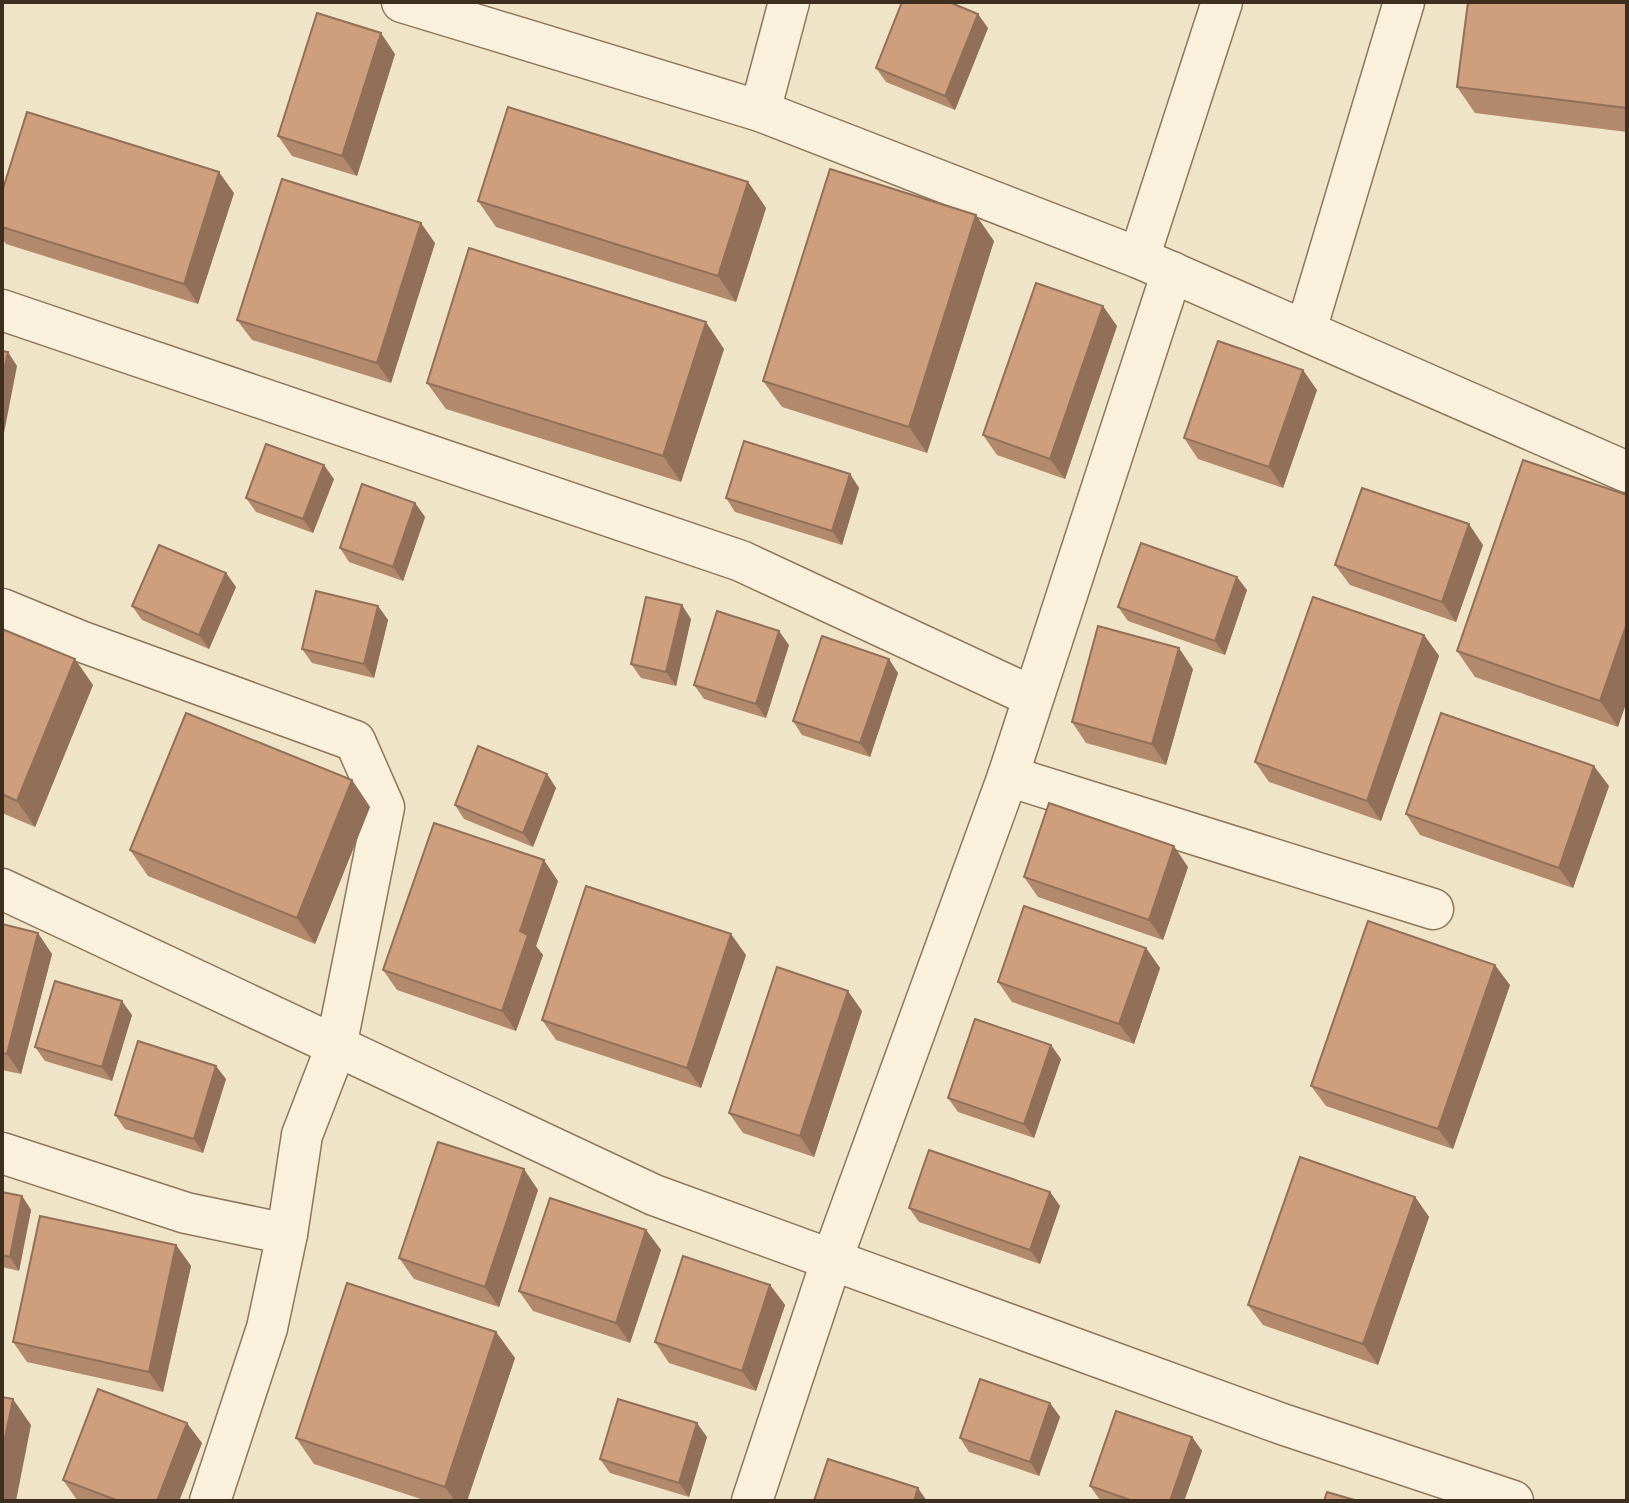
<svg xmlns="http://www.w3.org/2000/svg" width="1629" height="1503" font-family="'Zilla Slab',serif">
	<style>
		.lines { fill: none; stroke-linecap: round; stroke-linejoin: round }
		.street-casing { stroke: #8d765c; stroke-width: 43 }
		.street { stroke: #faf1dc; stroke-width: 40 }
		.wall { fill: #b2896c }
		.shaded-wall { fill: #916f58 }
		.building { fill: #cf9f7d; stroke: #916f58; stroke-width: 2 }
	</style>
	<rect width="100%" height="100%" fill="#f0e4c8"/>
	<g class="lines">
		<defs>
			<g id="street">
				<polyline points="402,2 760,111 1139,258 1627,472"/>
				<polyline points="760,111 789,2"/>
				<polyline points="1139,258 1222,2"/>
				<polyline points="2,310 741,561 1033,697"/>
				<polyline points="1306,330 1404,2"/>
				<polyline points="2,609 80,641 355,741 384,807 336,1047 302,1135 287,1234 267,1328 210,1501"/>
				<polyline points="1008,776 1433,909"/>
				<polyline points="2,889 654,1195 1282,1424 1513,1501"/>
				<polyline points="2,1153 186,1213 287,1234"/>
				<polyline points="752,1501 831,1262 1008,776 1172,272"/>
			</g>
		</defs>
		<use href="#street" class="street-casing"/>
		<use href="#street" class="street"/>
	</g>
	<g class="wall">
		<polygon points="1627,2 1627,132 1475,113 1457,87"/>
		<polygon points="988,28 955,110 886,82 876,68"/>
		<polygon points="395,54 357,176 292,156 278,136"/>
		<polygon points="748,182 766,208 736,302 496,227 478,201"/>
		<polygon points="2,192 234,193 198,304 6,244 2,238"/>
		<polygon points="994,241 927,453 782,407 763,381"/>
		<polygon points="435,243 391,383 252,340 237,320"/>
		<polygon points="1117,326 1065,479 997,455 983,435"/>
		<polygon points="724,349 681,482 446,409 427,383"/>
		<polygon points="1317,390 1283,488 1198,459 1184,438"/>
		<polygon points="850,474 859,488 842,545 735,512 726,498"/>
		<polygon points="334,479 313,533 256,512 246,498"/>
		<polygon points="1627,495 1618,727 1475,677 1457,651"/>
		<polygon points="415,503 425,517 403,581 349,562 340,548"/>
		<polygon points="1483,545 1456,622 1350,585 1335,565"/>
		<polygon points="226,573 236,587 209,649 142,620 132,606"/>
		<polygon points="1247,590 1225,655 1128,621 1118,607"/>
		<polygon points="378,606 388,620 374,678 312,663 302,649"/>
		<polygon points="691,619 676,686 641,678 631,664"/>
		<polygon points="2,629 93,685 35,827 2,813"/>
		<polygon points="1424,635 1439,656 1381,821 1269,782 1255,762"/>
		<polygon points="789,645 766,718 704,699 694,685"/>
		<polygon points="1193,669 1166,765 1086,743 1072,722"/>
		<polygon points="898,673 870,757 802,735 793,721"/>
		<polygon points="547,774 556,788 533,847 464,819 455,805"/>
		<polygon points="352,780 370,807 315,944 148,876 130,850"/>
		<polygon points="1609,786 1573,888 1420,835 1406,814"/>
		<polygon points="1188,867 1163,940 1038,897 1024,877"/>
		<polygon points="558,881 536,946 543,955 516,1031 397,990 383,970"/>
		<polygon points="2,924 52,954 21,1074 2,1070"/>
		<polygon points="1146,948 1160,968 1134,1044 1012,1002 998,982"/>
		<polygon points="746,955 701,1088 556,1040 542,1020"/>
		<polygon points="1510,985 1453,1149 1326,1106 1311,1086"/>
		<polygon points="862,1011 814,1157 743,1133 729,1113"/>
		<polygon points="132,1015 112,1081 45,1061 35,1047"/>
		<polygon points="1061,1059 1034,1138 958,1112 948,1098"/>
		<polygon points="226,1079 203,1153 125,1129 115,1115"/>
		<polygon points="538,1190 499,1307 414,1279 399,1258"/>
		<polygon points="2,1192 22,1196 31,1210 19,1271 2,1267"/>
		<polygon points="1050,1192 1060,1206 1040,1264 919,1222 909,1208"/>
		<polygon points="1415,1197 1429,1217 1378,1365 1263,1325 1248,1305"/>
		<polygon points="646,1230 661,1250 630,1343 533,1311 519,1291"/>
		<polygon points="176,1245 191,1266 163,1392 27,1362 13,1342"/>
		<polygon points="770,1285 785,1305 756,1391 669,1363 655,1342"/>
		<polygon points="496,1332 515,1358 467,1501 427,1501 314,1464 296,1438"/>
		<polygon points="1050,1403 1060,1417 1039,1476 969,1452 960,1438"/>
		<polygon points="707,1437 689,1497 610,1473 600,1459"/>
		<polygon points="1192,1437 1202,1451 1184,1501 1102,1501 1100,1500 1090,1486"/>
		<polygon points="202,1443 179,1501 80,1501 77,1500 63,1480"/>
	</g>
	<g class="shaded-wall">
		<polygon points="978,14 988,28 955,110 945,96"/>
		<polygon points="381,33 395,54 357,176 342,156"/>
		<polygon points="219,172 234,193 198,304 184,284"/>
		<polygon points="748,182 766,208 736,302 718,276"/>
		<polygon points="976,215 994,241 927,453 909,427"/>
		<polygon points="421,223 435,243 391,383 377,363"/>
		<polygon points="1103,306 1117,326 1065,479 1050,459"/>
		<polygon points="706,322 724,349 681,482 663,456"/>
		<polygon points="8,352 17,366 4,433 2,431 2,379"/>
		<polygon points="1303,370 1317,390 1283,488 1269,467"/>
		<polygon points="324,465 334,479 313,533 303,519"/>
		<polygon points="850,474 859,488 842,545 832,531"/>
		<polygon points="415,503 425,517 403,581 393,567"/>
		<polygon points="1469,524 1483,545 1456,622 1442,602"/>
		<polygon points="226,573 236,587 209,649 199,635"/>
		<polygon points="1237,577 1247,590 1225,655 1215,641"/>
		<polygon points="682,605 691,619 676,686 666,672"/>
		<polygon points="378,606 388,620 374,678 364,664"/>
		<polygon points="1627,623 1627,701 1618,727 1600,701"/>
		<polygon points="779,631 789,645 766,718 756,704"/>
		<polygon points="1424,635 1439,656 1381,821 1367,801"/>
		<polygon points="1179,648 1193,669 1166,765 1152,744"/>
		<polygon points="75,659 93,685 35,827 17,801"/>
		<polygon points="889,659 898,673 870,757 860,743"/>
		<polygon points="1594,766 1609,786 1573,888 1559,868"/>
		<polygon points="547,774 556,788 533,847 523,833"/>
		<polygon points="352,780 370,807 315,944 297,918"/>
		<polygon points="1174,846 1188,867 1163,940 1149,920"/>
		<polygon points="544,860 558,881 536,946 543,955 516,1031 502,1011 520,931"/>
		<polygon points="38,933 52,954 21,1074 7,1054"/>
		<polygon points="731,934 746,955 701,1088 687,1068"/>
		<polygon points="1146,948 1160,968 1134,1044 1119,1024"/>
		<polygon points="1495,965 1510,985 1453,1149 1438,1129"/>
		<polygon points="848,991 862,1011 814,1157 800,1136"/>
		<polygon points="122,1001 132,1015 112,1081 102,1067"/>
		<polygon points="1051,1045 1061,1059 1034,1138 1024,1124"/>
		<polygon points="216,1066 226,1079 203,1153 194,1139"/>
		<polygon points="524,1169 538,1190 499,1307 485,1287"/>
		<polygon points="1050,1192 1060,1206 1040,1264 1030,1250"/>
		<polygon points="22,1196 31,1210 19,1271 10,1257"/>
		<polygon points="1415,1197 1429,1217 1378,1365 1363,1344"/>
		<polygon points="646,1230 661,1250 630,1343 616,1323"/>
		<polygon points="176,1245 191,1266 163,1392 149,1372"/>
		<polygon points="770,1285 785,1305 756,1391 742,1371"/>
		<polygon points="496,1332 515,1358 467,1501 455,1501 445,1487"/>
		<polygon points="13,1399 31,1425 16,1501 2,1501 2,1452"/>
		<polygon points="1050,1403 1060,1417 1039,1476 1030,1462"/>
		<polygon points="187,1423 202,1443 179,1501 157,1501"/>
		<polygon points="697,1423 707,1437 689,1497 679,1483"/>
		<polygon points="1192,1437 1202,1451 1184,1501 1170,1501"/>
		<polygon points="918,1488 927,1501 914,1501"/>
	</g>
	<g class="building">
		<polygon points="902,2 949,2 978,14 945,96 876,68"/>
		<polygon points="1468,2 1627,2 1627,108 1457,87"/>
		<polygon points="317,13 381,33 342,156 278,136"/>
		<polygon points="508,107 748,182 718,276 478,201"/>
		<polygon points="27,112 219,172 184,284 2,227 2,192"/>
		<polygon points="830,169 976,215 909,427 763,381"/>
		<polygon points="282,179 421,223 377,363 237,320"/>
		<polygon points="469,248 706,322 663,456 427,383"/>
		<polygon points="1036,283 1103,306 1050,459 983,435"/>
		<polygon points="1218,341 1303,370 1269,467 1184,438"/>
		<polygon points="2,351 8,352 2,379"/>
		<polygon points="744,441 850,474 832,531 726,498"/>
		<polygon points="266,444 324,465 303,519 246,498"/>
		<polygon points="1523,460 1627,495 1627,623 1600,701 1457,651"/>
		<polygon points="362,484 415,503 393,567 340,548"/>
		<polygon points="1362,488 1469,524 1442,602 1335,565"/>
		<polygon points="1141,543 1237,577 1215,641 1118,607"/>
		<polygon points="159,545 226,573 199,635 132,606"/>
		<polygon points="316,591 378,606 364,664 302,649"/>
		<polygon points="646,597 682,605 666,672 631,664"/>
		<polygon points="1313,597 1424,635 1367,801 1255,762"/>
		<polygon points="717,611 779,631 756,704 694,685"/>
		<polygon points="1098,626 1179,648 1152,744 1072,722"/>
		<polygon points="2,629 75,659 17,801 2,794"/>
		<polygon points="822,636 889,659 860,743 793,721"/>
		<polygon points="186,713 352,780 297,918 130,850"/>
		<polygon points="1441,713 1594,766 1559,868 1406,814"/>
		<polygon points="478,746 547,774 523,833 455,805"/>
		<polygon points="1049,803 1174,846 1149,920 1024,877"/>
		<polygon points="434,823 544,860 520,931 528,935 502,1011 383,970"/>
		<polygon points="586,886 731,934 687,1068 542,1020"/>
		<polygon points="1024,906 1146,948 1119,1024 998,982"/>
		<polygon points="1368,921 1495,965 1438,1129 1311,1086"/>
		<polygon points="2,924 38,933 7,1054 2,1053"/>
		<polygon points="777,967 848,991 800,1136 729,1113"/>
		<polygon points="55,981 122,1001 102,1067 35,1047"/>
		<polygon points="975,1019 1051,1045 1024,1124 948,1098"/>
		<polygon points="138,1041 216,1066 194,1139 115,1115"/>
		<polygon points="438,1142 524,1169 485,1287 399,1258"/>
		<polygon points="929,1150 1050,1192 1030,1250 909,1208"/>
		<polygon points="1300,1157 1415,1197 1363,1344 1248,1305"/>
		<polygon points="2,1192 22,1196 10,1257 2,1255"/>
		<polygon points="550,1198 646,1230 616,1323 519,1291"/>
		<polygon points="40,1216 176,1245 149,1372 13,1342"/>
		<polygon points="683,1256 770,1285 742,1371 655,1342"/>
		<polygon points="347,1283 496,1332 445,1487 296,1438"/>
		<polygon points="980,1379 1050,1403 1030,1462 960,1438"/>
		<polygon points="98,1389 187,1423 157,1501 119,1501 63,1480"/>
		<polygon points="2,1397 13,1399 2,1452"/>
		<polygon points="618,1399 697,1423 679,1483 600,1459"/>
		<polygon points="1116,1411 1192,1437 1170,1501 1133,1501 1090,1486"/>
		<polygon points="828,1459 918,1488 914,1501 814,1501"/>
		<polygon points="1327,1492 1358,1501 1324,1501"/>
	</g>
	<rect width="1629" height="1503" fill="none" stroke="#3d2e20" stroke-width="8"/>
</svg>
